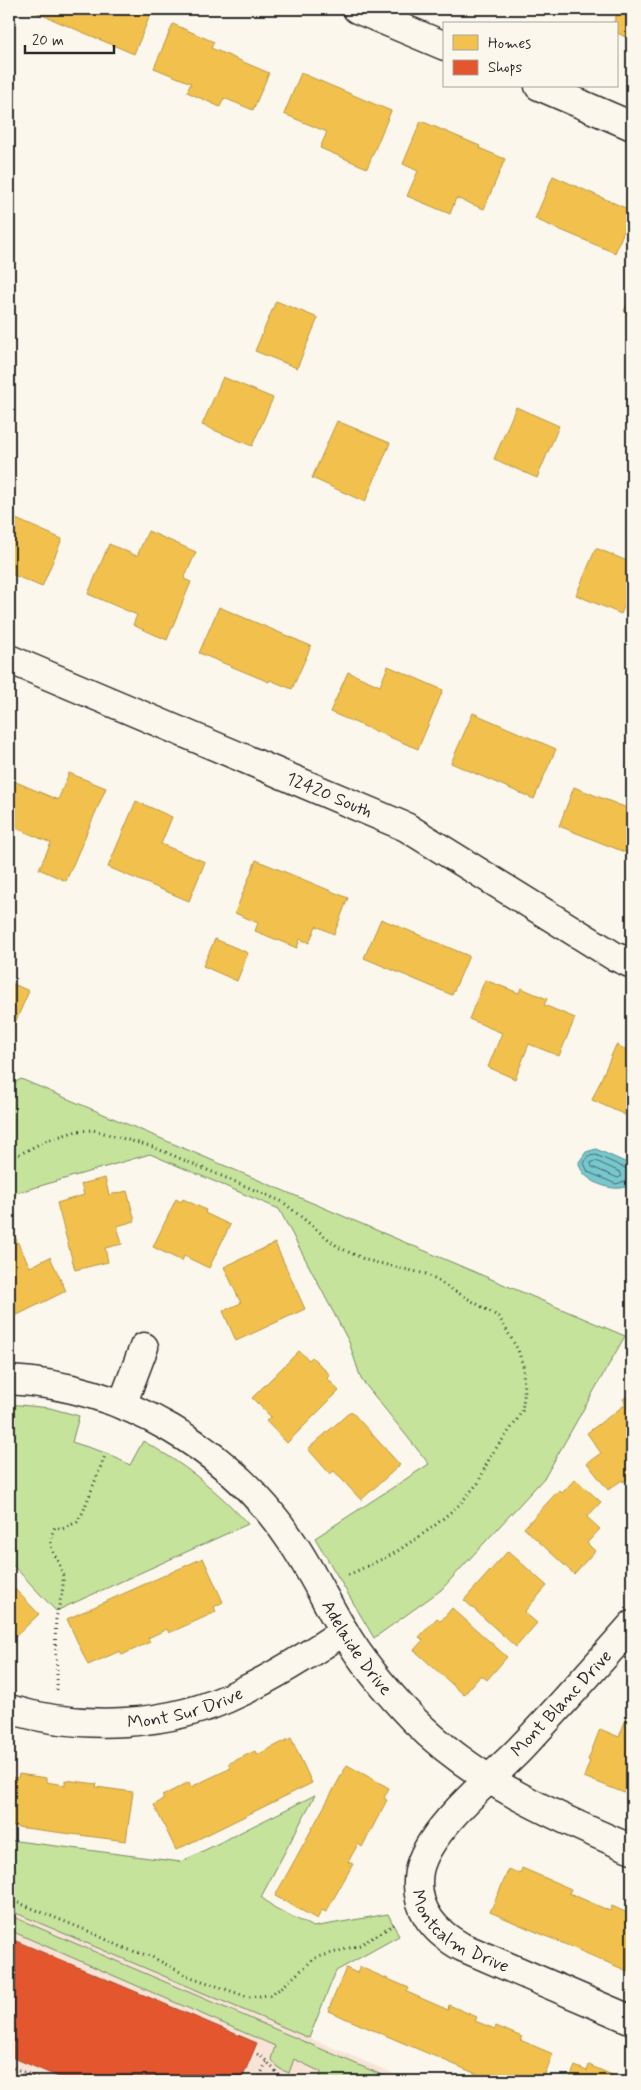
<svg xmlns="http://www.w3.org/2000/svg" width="641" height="2090" font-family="Mynerve,sans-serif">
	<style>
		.built { fill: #f7e4d7 }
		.green { fill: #c5e39b; stroke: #788763 }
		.water { fill: #77c8ce; stroke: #59898d }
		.homes { fill: #f2c14e; stroke: #b69444 }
		.shops { fill: #e4572e; stroke: #ac4a2d }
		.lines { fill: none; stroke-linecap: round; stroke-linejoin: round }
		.shore { stroke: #496a6c; stroke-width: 1 }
		.street-casing { stroke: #2b2b2b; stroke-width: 31 }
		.path { stroke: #2b2b2b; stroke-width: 3; stroke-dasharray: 1 4; stroke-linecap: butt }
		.street { stroke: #fbf7ec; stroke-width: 28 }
		.labels { text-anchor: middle; stroke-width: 5; stroke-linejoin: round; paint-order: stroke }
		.street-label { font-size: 18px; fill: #2b2b2b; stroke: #fbf7ec }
	</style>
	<rect width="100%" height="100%" fill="#fbf7ec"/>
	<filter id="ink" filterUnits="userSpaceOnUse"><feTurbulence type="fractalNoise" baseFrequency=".02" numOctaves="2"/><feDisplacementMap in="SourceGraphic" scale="10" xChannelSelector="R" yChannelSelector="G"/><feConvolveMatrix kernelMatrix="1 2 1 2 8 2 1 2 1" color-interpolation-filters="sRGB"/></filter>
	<g filter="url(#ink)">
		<polygon class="built" points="9,1910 411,2081 9,2081"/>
		<g class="green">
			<polygon points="21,1079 625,1336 545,1477 441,1590 374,1638 315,1538 429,1464 361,1379 349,1342 279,1209 150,1154 9,1195 9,1086"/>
			<path d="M9 1404 50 1408 79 1416 72 1442 106 1453 130 1465 143 1441C183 1463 217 1490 248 1524L56 1611 9 1561Z"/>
			<polygon points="315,1795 261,1897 275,1908 313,1927 388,1914 399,1936 336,1971 309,2038 9,1910 9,1840 181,1862"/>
			<polygon points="9,1915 396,2081 320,2081 321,2072 294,2059 289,2073 280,2069 271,2059 275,2046 9,1930"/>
		</g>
		<path class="water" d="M596 1149 627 1163 632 1168 630 1185C615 1195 579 1180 579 1162L586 1152Z"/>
		<g class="homes">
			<polygon points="28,9 140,9 151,13 134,54"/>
			<polygon points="619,9 632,9 632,40 617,33 617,24 613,24"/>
			<polygon points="173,24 214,42 211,48 269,73 253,110 224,98 220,107 187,92 191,83 154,68"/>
			<polygon points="301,73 391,111 367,168 320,148 327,132 284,114"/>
			<polygon points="421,121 480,146 479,148 505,159 484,209 456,198 450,214 407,196 418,171 403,164"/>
			<polygon points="553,176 632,211 615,253 535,219"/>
			<polygon points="632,295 632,315 624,311"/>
			<polygon points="276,301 318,318 297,368 255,351"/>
			<polygon points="223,377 273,398 252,446 202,425"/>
			<polygon points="516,407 559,426 537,478 494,459"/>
			<polygon points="337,421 390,443 365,502 312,478"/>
			<polygon points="632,466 632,487 625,484"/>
			<polygon points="9,516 62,539 42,587 9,573 12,563 9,562"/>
			<polygon points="632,519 632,537 626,535"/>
			<polygon points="148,531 196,552 184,579 191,582 167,640 133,625 137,615 88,594 109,544 137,556"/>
			<polygon points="596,548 632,563 632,587 621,614 576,595"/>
			<polygon points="219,607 311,646 292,689 270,680 269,682 199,653"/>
			<polygon points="388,666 443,690 418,749 330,712 348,672 380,686"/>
			<polygon points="473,713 556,749 534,799 451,763"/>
			<polygon points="69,773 106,788 66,881 39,869 51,843 9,825 9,779 58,800"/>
			<polygon points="574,787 632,810 632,855 559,826"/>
			<polygon points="136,801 172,817 161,844 205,862 189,901 108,867"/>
			<polygon points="256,860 348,898 334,934 316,926 309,943 300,939 297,948 255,931 258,923 235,913"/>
			<polygon points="381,919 469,956 452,995 364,958"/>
			<polygon points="215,939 248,953 237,981 203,966"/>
			<polygon points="485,980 519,993 521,988 547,999 544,1005 575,1018 559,1056 529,1044 515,1079 488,1067 502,1033 469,1019"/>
			<polygon points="9,982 29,991 11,1032 9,1030"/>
			<polygon points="616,1045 632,1052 632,1118 592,1100"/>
			<polygon points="105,1178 109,1195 127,1191 135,1221 117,1226 122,1244 105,1248 108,1262 75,1270 57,1203 84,1195 81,1184"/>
			<polygon points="176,1199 181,1202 183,1199 206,1210 205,1213 230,1225 209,1268 184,1256 182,1261 153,1247"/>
			<polygon points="14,1235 30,1267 50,1257 66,1291 9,1319 9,1238"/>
			<polygon points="275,1243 305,1309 236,1341 223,1311 241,1303 224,1267"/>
			<polygon points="299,1351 309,1360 312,1357 330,1375 327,1378 339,1391 287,1443 266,1421 271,1417 252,1398"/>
			<polygon points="632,1393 632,1476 623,1482 622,1480 608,1490 587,1463 601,1453 587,1433 626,1404 623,1399"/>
			<polygon points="351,1411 400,1465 361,1500 334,1471 330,1474 308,1449"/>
			<polygon points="575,1479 601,1502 587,1517 600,1529 587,1543 595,1551 574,1574 524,1528 559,1490 562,1493"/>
			<polygon points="508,1551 547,1586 524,1612 537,1623 516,1647 464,1600"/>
			<polygon points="203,1558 223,1602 214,1607 216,1612 169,1633 167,1629 148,1638 150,1642 122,1655 120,1651 88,1665 67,1619"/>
			<polygon points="9,1583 39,1614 9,1643"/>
			<polygon points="452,1608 507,1657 487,1680 481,1675 464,1695 414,1650 423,1640 419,1637 437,1618 441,1621"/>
			<polygon points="632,1703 632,1780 627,1794 584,1777 590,1761 588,1760 600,1729 619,1737"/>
			<polygon points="291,1738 312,1783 176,1850 154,1805 164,1799 162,1796 189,1782 191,1787 231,1768 228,1764 255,1751 257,1755"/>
			<polygon points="347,1765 389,1788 384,1798 387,1800 362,1847 358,1844 348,1862 353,1864 326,1912 322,1910 317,1919 275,1896"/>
			<polygon points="19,1774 46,1778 46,1782 65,1785 65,1780 97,1784 96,1787 133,1792 126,1841 9,1826 9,1777 18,1778"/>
			<polygon points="522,1868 571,1889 569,1893 610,1911 612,1906 632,1915 632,1973 490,1912 509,1869 520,1874"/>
			<polygon points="360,1967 409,1988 407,1992 448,2010 449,2005 477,2017 475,2021 495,2029 496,2026 522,2037 520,2040 553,2054 542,2081 493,2081 328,2011 346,1968 357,1973"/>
			<polygon points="589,2065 626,2081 569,2081 575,2066 587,2071"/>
		</g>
		<polygon class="shops" points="9,1938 257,2043 241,2081 68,2081 9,2056"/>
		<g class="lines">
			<g class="shore">
				<polygon points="596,1161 620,1172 622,1176 618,1178 592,1167 591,1163"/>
				<polyline points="632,1171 596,1155 588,1156 584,1163 588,1172 616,1184 632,1179"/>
			</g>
			<defs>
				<g id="street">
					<polyline points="357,9 445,46"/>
					<polyline points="539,86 632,126"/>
					<path id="s1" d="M9 659 406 827 614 956 632 964"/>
					<path id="s2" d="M9 1380C124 1386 231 1449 294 1545 312 1572 326 1602 343 1630 362 1662 387 1692 413 1719 474 1781 554 1816 632 1849"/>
					<polyline points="122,1405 144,1347"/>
					<path id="s3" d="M632 1625C595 1667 558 1709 520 1749 490 1780 427 1830 419 1871 413 1907 433 1931 462 1947L632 2020"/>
					<path id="s4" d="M9 1709C81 1731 171 1727 239 1693 275 1676 310 1654 344 1631"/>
				</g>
			</defs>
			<use href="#street" class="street-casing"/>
			<g class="path">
				<polyline points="9,1156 20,1154 45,1141 77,1131 93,1130 153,1147 283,1202 338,1247 366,1260 426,1274 499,1317 518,1350 523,1366 524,1396 522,1411 515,1423 491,1455 478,1483 459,1505 433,1527 393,1554 346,1576"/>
				<path d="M57 1690C58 1667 54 1643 56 1620 58 1606 64 1592 63 1578 61 1556 43 1551 55 1527L62 1529 77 1522 83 1512 106 1453"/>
				<polyline points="9,1899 88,1931 126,1949 150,1956 188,1976 248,1997 270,1995 280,1989 315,1958 360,1945 395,1924"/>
				<path d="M257 2054C270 2061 275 2075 288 2081"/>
				<polyline points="9,2066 45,2081"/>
				<polyline points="258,2081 267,2060"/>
			</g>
			<use href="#street" class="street"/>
		</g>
	</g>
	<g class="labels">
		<g class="street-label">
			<text dy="6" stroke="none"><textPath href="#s1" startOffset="348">12420 South</textPath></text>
			<text dy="6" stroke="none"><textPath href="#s2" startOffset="462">Adelaide Drive</textPath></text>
			<text transform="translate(561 1703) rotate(-47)" y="6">Mont Blanc Drive</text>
			<text dy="6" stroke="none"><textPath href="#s4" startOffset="179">Mont Sur Drive</textPath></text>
			<text dy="6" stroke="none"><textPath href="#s3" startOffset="409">Montcalm Drive</textPath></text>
		</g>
	</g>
	<rect width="641" height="2090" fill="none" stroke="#fbf7ec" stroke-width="30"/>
	<rect x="15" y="15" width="611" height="2060" fill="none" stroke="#2b2b2b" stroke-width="2" filter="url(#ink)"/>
	<rect x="443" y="22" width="175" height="65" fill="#fbf7ec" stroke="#a8a59f"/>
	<rect x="453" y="35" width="25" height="15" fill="#f2c14e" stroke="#a8a59f"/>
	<text x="488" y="48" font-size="15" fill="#2b2b2b">Homes</text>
	<rect x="453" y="60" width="25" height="15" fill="#e4572e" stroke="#a8a59f"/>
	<text x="488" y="72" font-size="15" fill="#2b2b2b">Shops</text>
	<path d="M25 45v8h89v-8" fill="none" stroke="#2b2b2b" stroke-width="2.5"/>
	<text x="32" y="45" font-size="15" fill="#2b2b2b" stroke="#fbf7ec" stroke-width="4" paint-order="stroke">20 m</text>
</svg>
